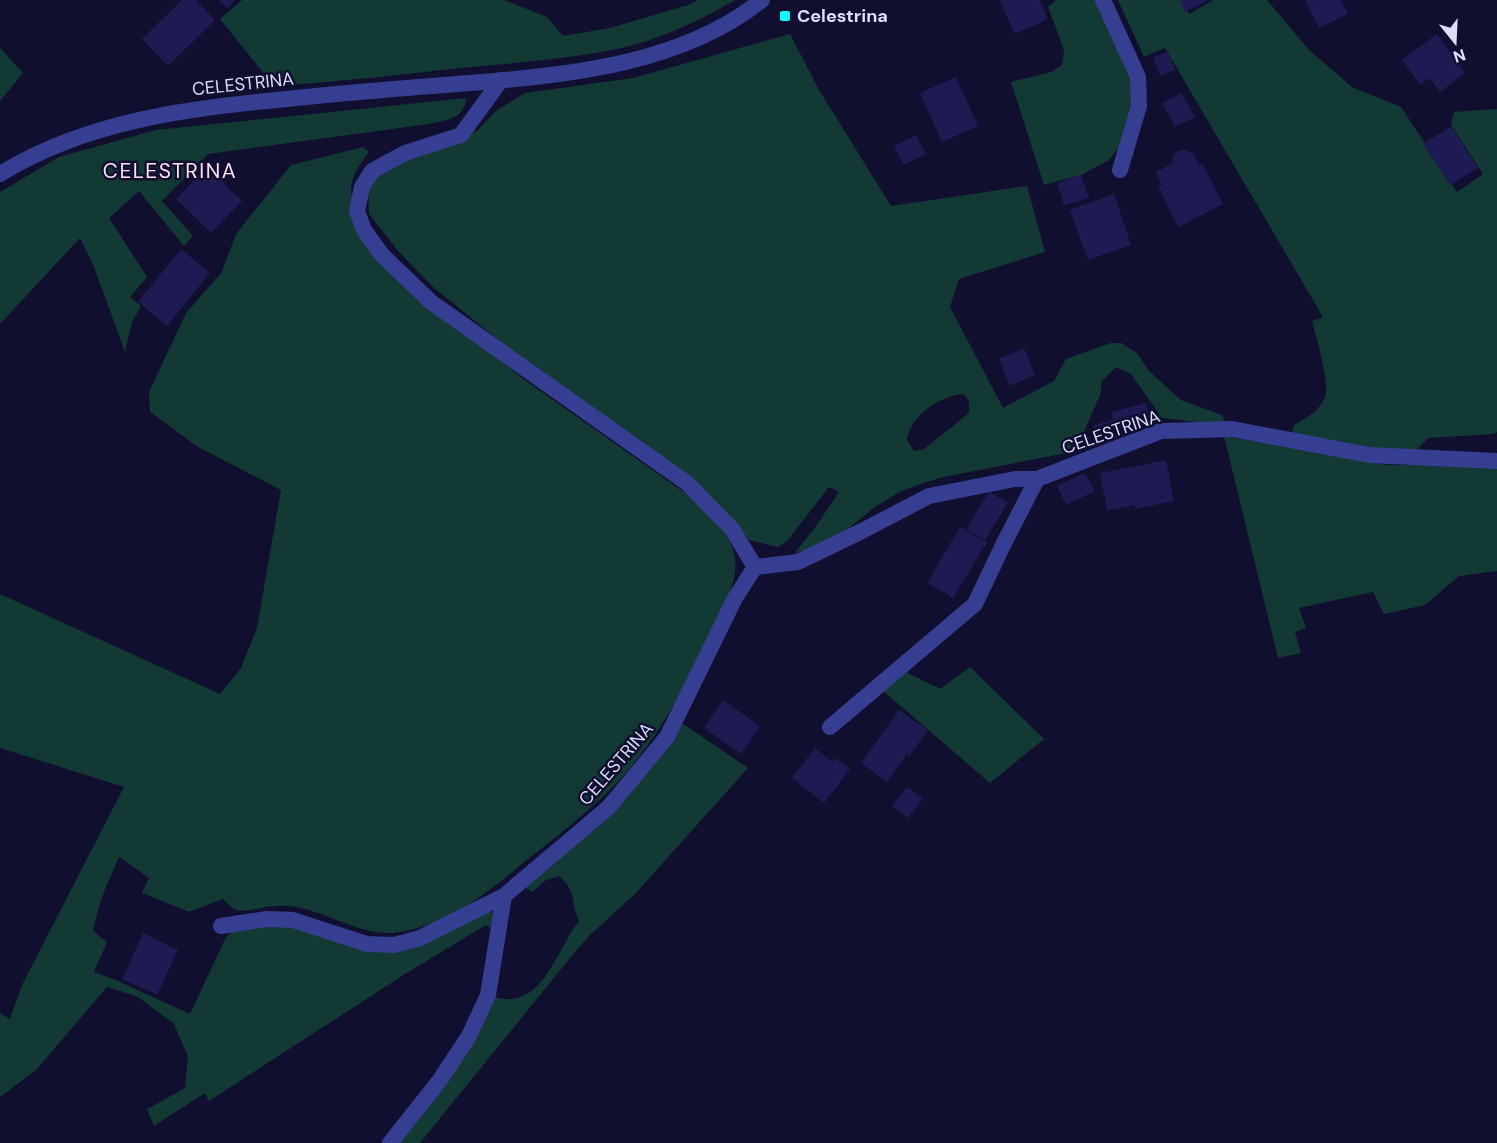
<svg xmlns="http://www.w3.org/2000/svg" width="1497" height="1143" font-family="'DM Sans',sans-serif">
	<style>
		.green { fill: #123933; fill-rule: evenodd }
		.building { fill: #1e1a52 }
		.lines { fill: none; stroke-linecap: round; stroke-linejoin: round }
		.minor { stroke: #363e92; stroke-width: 16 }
		.tertiary { stroke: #363e92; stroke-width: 16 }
		.poi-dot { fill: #09fff9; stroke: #110f2f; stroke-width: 2 }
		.labels { text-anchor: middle; stroke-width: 5; stroke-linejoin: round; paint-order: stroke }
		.poi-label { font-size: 18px; font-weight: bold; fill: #dddeff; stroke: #110f2f; text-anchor: start }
		.street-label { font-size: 18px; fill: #dddeff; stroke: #110f2f }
		.quarter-label { font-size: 21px; letter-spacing: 1.5px; fill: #ffdff7; stroke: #110f2f }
	</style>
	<rect width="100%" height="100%" fill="#110f2f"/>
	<g class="green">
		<path d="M242 0H504L547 17 563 36 610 28 688 5 698 0H735C701 20 661 39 622 48 569 59 514 63 460 68 398 75 336 82 274 86L220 19Z"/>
		<polygon points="1056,0 1103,0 1127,60 1134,96 1126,138 1109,160 1081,175 1044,185 1011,82 1051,72 1062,65 1064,50 1048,7"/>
		<path d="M1118 0H1181L1189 14 1213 0H1267L1308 49 1352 87 1401 107 1457 192 1483 174 1451 125 1454 112 1497 109V432L1493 434 1428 438 1414 453 1291 438 1294 425C1306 418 1320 411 1325 397 1330 382 1316 337 1312 321L1323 317 1165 48 1144 57Z"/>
		<path d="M790 34 818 88 891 206 1027 186 1045 252 959 279 950 307 1003 408 1054 381 1066 359 1111 343H1121L1138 354 1148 370 1181 400 1222 415 1226 425 1162 418 1131 374 1116 367 1102 381 1100 395 1079 443 1066 453 939 478 901 491 875 507 830 543 795 553 816 526 839 492 829 487 788 540 778 547 749 540 727 514 527 363 434 288 399 252 369 214 368 188 381 167 402 154 477 131 496 111 525 93 633 78ZM964 394 969 402V413L924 449 914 451 907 440C910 415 940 396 964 394Z"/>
		<polygon points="0,48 23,73 0,101"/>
		<path d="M466 98C465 119 446 120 429 124L208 154 162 201 193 236 184 246 139 191 109 218 147 277 130 297 141 306 132 322 125 352 94 267 80 238 0 324V192L59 157 156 130Z"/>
		<path d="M363 147 369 152C347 180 348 189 358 221L466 333 522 378 702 505C719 524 739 544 735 572 733 590 721 609 713 626 690 680 657 741 616 784 587 813 555 838 523 863 494 887 461 915 424 926 415 929 403 932 393 933 356 935 324 909 288 906 271 905 255 910 239 911L231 907 223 899 189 912 142 893 149 878 119 857C108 881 98 905 93 931L107 942 94 972 118 981 190 1014 226 937 236 928 269 918 385 945 487 907 496 916 494 930 486 925 405 974 209 1101 205 1093 154 1126 147 1109 185 1088 188 1057 174 1024 138 997 107 987 36 1070 0 1097V1013L10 1019 23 983 124 787 0 748V594L220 694 241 668 257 628 281 490 198 447 150 412 149 392 186 313 222 272 236 234 291 165Z"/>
		<polygon points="1224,436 1389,465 1497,465 1497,571 1459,576 1425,605 1384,614 1373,592 1299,608 1306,628 1295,632 1301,653 1278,658"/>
		<polygon points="970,667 1044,739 990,783 882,690 906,672 940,689"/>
		<path d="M679 721 748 768 635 894 591 934 574 953 420 1143H399L495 997C543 1011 556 950 579 921 569 901 579 894 559 876L546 880 532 892 523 886Z"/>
	</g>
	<g class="building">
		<polygon points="182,0 196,0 215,20 168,66 142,39"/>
		<polygon points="219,0 235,0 227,8"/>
		<polygon points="999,0 1039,0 1048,19 1015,34"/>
		<polygon points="1180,0 1209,0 1185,12"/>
		<polygon points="1305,0 1341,0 1348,14 1319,28"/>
		<polygon points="1437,34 1465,73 1440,92 1430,78 1420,85 1402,60"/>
		<polygon points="1168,52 1175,70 1160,76 1153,57"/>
		<polygon points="956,77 978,126 942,142 920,93"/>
		<polygon points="1182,93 1195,117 1175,127 1162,103"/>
		<polygon points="1451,126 1478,168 1450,185 1423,144"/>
		<polygon points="916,135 926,154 904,165 894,146"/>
		<polygon points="1184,150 1193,153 1199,166 1203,164 1223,204 1178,227 1158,186 1162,185 1156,172 1173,163 1172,158 1174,155 1178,151"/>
		<polygon points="207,167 242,201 211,233 176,199"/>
		<polygon points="1081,175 1089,198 1064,205 1057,183"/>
		<polygon points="1114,194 1131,245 1088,260 1070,210"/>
		<polygon points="181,249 210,273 167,326 138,302"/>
		<polygon points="1024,348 1035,375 1010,386 999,359"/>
		<polygon points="1146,403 1151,424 1116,433 1118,438 1098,443 1093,425 1113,420 1111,412"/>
		<polygon points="1166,460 1174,501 1135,509 1135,505 1107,511 1100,473"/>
		<polygon points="1085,473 1095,491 1066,505 1057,486"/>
		<polygon points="989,492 1008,503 985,540 966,529"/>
		<polygon points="960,527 987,542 953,598 927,583"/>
		<polygon points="723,700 760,726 741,754 704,728"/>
		<polygon points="899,710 928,730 909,756 907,754 887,782 861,763"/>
		<polygon points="815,748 832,762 835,758 850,769 824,803 792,778"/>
		<polygon points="907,787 923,799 908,818 892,806"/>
		<polygon points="143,933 178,950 157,995 122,979"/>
	</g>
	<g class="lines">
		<g class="minor">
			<polyline points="1103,0 1138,77 1139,106 1120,170"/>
			<polyline points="755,567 798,562 862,531 929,496 1015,479 1037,479 1161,431 1232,429 1369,455 1497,461"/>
			<polyline points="830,727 975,604 1003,545 1037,479"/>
			<polyline points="221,926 267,919 293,920 367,944 394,945 420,938 504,896 609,807 667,737 735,598 755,567 732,529 687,483 431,302 382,255 364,230 357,211 362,187 372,171 405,153 461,135 501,80"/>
			<polyline points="390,1143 440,1080 469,1036 488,995 504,896"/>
		</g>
		<path class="tertiary" d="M0 174C86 121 189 108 287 99 352 92 417 87 482 82 577 74 685 62 762 0"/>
	</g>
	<rect class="poi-dot" x="779" y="10" width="12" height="12" rx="3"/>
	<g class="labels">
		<g class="poi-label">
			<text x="797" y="22">Celestrina</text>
		</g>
		<g class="street-label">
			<text transform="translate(243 84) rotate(-6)" y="6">CELESTRINA</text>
			<text transform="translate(1111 432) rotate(-19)" y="6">CELESTRINA</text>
			<text transform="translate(616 764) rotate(-49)" y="6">CELESTRINA</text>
		</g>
		<g class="quarter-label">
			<text x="170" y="178">CELESTRINA</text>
		</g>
	</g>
	<g transform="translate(1455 42) rotate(162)" stroke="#110f2f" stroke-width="4.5" paint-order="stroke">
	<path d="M0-4.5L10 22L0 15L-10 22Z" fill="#dddeff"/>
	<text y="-9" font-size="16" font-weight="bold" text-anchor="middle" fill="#dddeff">N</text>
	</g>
</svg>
